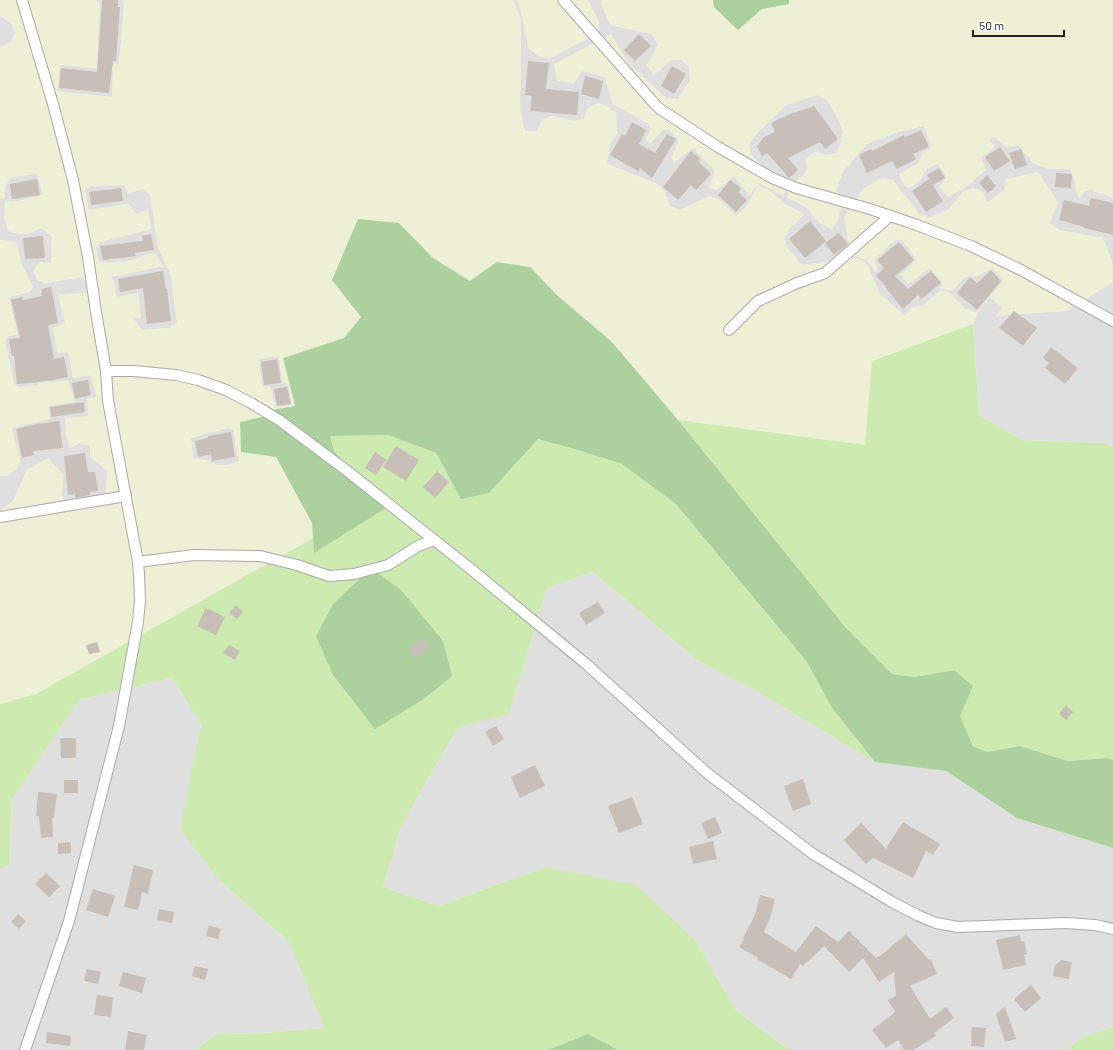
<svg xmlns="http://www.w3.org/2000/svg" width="1113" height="1050" font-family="Barlow,sans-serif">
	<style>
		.residential { fill: #e0dfdf }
		.farmland { fill: #eef0d5; fill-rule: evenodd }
		.grass { fill: #cdebb0 }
		.forest { fill: #add19e }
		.building { fill: #c7bfb8 }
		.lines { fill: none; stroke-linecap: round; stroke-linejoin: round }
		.minor-casing { stroke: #a9a9a9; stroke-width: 12 }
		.minor { stroke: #fff; stroke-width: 10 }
	</style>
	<rect width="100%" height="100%" fill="#f2efe9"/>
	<g class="residential">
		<polygon points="96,0 123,0 124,7 119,64 100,63 113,71 112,97 62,92 57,90 60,65 100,5"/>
		<polygon points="513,0 518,0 529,49 599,22 589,2 587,0 601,0 601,4 610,25 652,34 658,45 647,65 654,75 671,60 682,60 689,68 690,80 678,99 666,98 627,62 611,34 583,71 605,77 613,104 649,124 651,129 646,139 649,144 663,130 669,130 679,139 672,158 674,162 693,147 715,171 709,188 717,189 734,176 749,195 760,183 774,178 751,155 749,144 755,135 786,105 818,95 828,101 839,121 843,131 841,142 837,153 826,155 815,152 808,170 791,186 787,197 807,208 821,224 836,190 842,173 867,144 898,132 924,126 932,147 923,153 918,163 919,182 927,168 938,164 947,177 981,157 988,141 993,136 1007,147 1018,145 1033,163 1049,169 1071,169 1079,199 1085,191 1091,190 1113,198 1113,264 1103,238 1059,230 1004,190 987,203 973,188 963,192 949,209 930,218 919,214 893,180 875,261 878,256 894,241 901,239 917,260 930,268 943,282 965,277 978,276 992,268 1004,280 1003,308 997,315 1066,311 1113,282 1113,446 1104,443 1022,440 979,415 973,324 979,310 981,307 976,313 965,309 950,293 940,291 923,306 912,307 905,316 880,294 867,264 857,258 802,265 788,249 784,239 789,229 805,214 786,205 769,190 758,186 745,208 736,216 720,200 710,196 680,210 670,206 664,190 655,183 607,164 610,142 617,134 584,119 574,121 552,116 542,120 537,131 525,131 520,110 521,21"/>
		<polygon points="0,16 1,16 11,23 15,33 10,43 0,47"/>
		<polygon points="37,173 44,195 14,202 27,234 42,228 52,237 51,263 44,283 84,277 89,292 65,324 53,328 68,351 73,378 91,375 97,397 88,416 79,443 90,446 90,457 107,470 106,494 88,505 67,505 62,496 63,474 27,470 13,501 0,511 0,476 7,476 20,460 11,428 49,419 48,406 74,402 50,383 35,359 38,385 19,387 14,384 5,342 7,337 18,334 9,297 29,292 33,287 21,263 16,242 0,240 0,199 5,197 5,186 11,178"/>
		<polygon points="125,185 143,189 150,195 158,248 171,275 177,322 170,328 142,330 133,318 141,318 138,293 117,297 112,277 162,266 159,259 154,253 125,262 107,263 98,261 96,248 100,242 151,229 148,210 136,214 129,205 88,210 85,190 91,186"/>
		<polygon points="271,357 279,357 282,380 289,386 292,405 277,407 275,406 271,388 263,386 258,359"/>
		<polygon points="228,428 234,430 236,449 240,461 227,465 216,465 206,460 193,458 191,438"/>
		<polygon points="593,572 698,661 760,693 875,762 946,771 1017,818 1113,848 1113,1027 1082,1037 1067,1050 790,1050 781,1044 735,1009 696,941 546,867 439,906 383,887 401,827 430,775 459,727 509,713 547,588"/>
		<polygon points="172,678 201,724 181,829 219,880 289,942 324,1028 264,1033 216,1034 196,1050 0,1050 0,869 9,864 12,800 79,700"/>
	</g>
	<g class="farmland">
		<path d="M0 0H96L100 4 97 69 60 65 57 90 62 92 112 97 113 71 100 70V63L119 64 124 7 123 0H513L521 21 520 110 525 131H537L542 120 552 116 574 121 584 119 587 109 597 103 607 106 616 113 617 134 610 143 607 164 655 183 664 190 670 206 680 210 710 196 720 200 736 216 745 208 758 186 769 190 786 205 805 214 789 229 784 239 788 249 802 265 857 258 867 264 880 294 905 316 912 307 923 306 940 291 950 293 965 309 976 312 1004 280 992 268 978 276 965 277 952 291 940 289 942 282 930 268 908 284 901 275 917 259 901 239 894 241 878 256 875 261 878 271 875 272 867 260 851 255 844 217 863 189 882 178 893 180 919 214 930 218 949 209 963 192 973 188 983 192 988 203 1004 190 1006 179 1038 172 1058 202 1050 224 1059 230 1103 238 1113 264V282L1066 311 996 316 1003 308 990 297 979 310 973 324 872 361 865 445 678 420 612 342 558 296 530 267 497 262 470 281 433 258 399 223 361 317 344 338 283 358 295 406 272 410 262 417 276 457 312 523 313 538 36 694 0 704V511L13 501 27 470 48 458 63 474 62 496 67 505H88L106 494 107 470 90 457V446L79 443 70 449 66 437 65 418 88 416 87 399 97 397 90 375 73 378 68 352 57 353 53 328 65 323 58 295 89 292 85 277 44 283 38 281 33 271 40 262 51 263 52 237 42 228 27 234 13 233 8 231 4 217 5 200 14 202 43 195 37 173 11 178 5 186V197L0 199V47L10 43 15 33 11 23 1 16H0ZM125 185 127 194 143 189 150 195 158 248 171 275 177 322 170 328 142 330 133 318H141L138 293 117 297 112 277 163 266 154 253 125 262 107 263 98 261 96 248 100 242 151 229 148 210 136 214 129 204 89 210 85 190 91 186ZM271 357H279L282 380 289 386 292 405 277 407 275 406 271 387 263 386 258 360ZM228 428 234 430 236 449 239 461 227 465H216L206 460 195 459 193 458 191 438Z"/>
		<polygon points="518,0 587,0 589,2 599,23 598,33 549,59 538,56 529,49"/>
		<polygon points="601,0 1113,0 1113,198 1091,190 1085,191 1079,199 1071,169 1049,169 1033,163 1018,145 1007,147 994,136 988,141 995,145 994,149 981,157 986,170 965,188 948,197 939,187 947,177 938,164 927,168 919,182 909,188 904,185 899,174 918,163 923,153 932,147 924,126 898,132 867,144 842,173 836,190 843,198 838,220 832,229 821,224 807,208 787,197 791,186 808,170 805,159 815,152 826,155 837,153 841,142 843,131 839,121 828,101 818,95 786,105 755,135 749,144 751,155 774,178 788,184 783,196 760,183 749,195 734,176 717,190 709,188 715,171 693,148 674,163 672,158 679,139 669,130 663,130 649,144 646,139 651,129 649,124 613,104 605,77 583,71 574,83 557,81 554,64 611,34 627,62 666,98 678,99 690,80 689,68 682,60 671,60 654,75 647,65 658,45 652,34 610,25 601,4"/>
		<polygon points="0,240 16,242 21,263 33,287 30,292 9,297 18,334 7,337 5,342 14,384 19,387 38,385 35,359 45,358 50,383 68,380 75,402 48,406 50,419 12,428 20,460 17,469 7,476 0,476"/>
	</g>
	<g class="grass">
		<polygon points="973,324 979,415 1022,440 1104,443 1113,446 1113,760 1107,758 1067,761 1020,746 987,752 973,746 960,716 954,670 915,677 892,674 847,629 678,420 865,445 872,361"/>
		<polygon points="388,435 436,453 461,499 489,492 538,439 578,450 622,464 676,504 807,662 832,708 875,762 760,693 698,661 593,572 547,588 509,714 459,727 430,775 401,827 383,887 439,906 546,867 636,885 696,941 735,1009 781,1044 790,1050 618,1050 588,1034 548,1050 196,1050 216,1034 264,1033 324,1028 289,942 219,880 180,829 201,724 172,678 79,700 12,800 9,865 0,869 0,704 36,694 313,538 314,553 363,485 334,451 330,436"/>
		<polygon points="1113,1027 1113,1050 1067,1050 1082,1037"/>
	</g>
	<g class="forest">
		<polygon points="713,0 789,0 789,4 762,9 738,30 714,7"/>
		<polygon points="358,219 399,223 433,258 470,281 497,262 530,267 558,296 612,342 678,420 847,629 892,674 915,677 954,670 973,686 960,716 973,746 987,752 1020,746 1067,761 1107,758 1113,760 1113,848 1017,818 946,771 875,762 832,708 807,662 676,504 622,464 578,450 538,439 489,493 461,499 436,453 388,435 330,436 334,451 363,485 386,508 314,553 312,523 276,457 241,452 240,422 262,417 272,410 295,406 283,358 344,338 361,317 332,280"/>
		<polygon points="371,568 401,590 443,641 452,676 424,699 375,729 333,675 316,636 333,604"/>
		<polygon points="588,1034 618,1050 548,1050"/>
	</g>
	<g class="building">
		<polygon points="102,0 118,0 118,7 120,7 116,61 113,61 109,93 59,88 61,68 97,72"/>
		<polygon points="639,34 651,46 635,61 624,50"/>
		<polygon points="528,61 549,63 546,89 579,92 577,115 530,111 532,96 525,95"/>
		<polygon points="672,66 686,74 674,94 661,86"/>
		<polygon points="585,76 603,81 599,99 581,94"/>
		<polygon points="814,106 838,139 825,149 820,142 788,158 798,170 789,178 767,153 762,156 757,146 764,137 775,132 771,123 794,112 794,113"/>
		<polygon points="632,122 646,130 639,144 655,153 667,134 676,139 652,178 640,168 638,171 610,155 622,134 625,136"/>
		<polygon points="921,130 929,147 913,154 916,159 897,169 892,161 867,173 859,155 871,149 872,151 904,135 905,137"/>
		<polygon points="1000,147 1010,161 994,171 985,157"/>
		<polygon points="1021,149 1027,165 1015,169 1009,153"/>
		<polygon points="691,151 700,159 698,161 711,174 696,190 691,185 678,200 663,187"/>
		<polygon points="939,168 945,178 933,185 927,175"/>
		<polygon points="1056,173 1072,174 1071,188 1055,187"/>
		<polygon points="987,175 996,186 988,193 979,183"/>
		<polygon points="37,179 40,195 12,199 10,184"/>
		<polygon points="929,179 943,201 926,212 912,191"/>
		<polygon points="730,180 741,188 738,192 747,200 736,212 718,195"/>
		<polygon points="121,188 123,201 91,205 89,192"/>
		<polygon points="1091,198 1113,203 1113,235 1084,228 1084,227 1059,220 1064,200 1089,206"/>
		<polygon points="810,221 826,241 805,258 789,239"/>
		<polygon points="839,233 848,244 834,255 825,243"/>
		<polygon points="151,234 154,250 135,253 136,256 103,260 100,246 143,241 142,236"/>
		<polygon points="43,236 45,258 25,259 23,238"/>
		<polygon points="899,242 914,260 895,276 908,289 931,271 941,283 921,299 918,295 903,309 885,287 886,286 876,276 884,268 877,260"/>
		<polygon points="991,270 1001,281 996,287 977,310 957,293 970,277 977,283"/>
		<polygon points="163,271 166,289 167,289 171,321 147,324 143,288 120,292 118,279"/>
		<polygon points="51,287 58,323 48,325 54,359 64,357 68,377 48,381 17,384 14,356 12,356 9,339 20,338 11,300 22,297 23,300 42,296 41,289"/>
		<polygon points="1014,311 1037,328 1023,346 999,328"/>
		<polygon points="1051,347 1078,368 1065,384 1045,368 1049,363 1043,358"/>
		<polygon points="277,359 281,383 264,385 261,362"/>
		<polygon points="88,380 91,395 75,399 72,383"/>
		<polygon points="287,387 291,404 277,406 274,389"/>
		<polygon points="84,402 85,412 51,417 50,407"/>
		<polygon points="59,421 63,448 33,451 34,455 22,458 16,429 37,424"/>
		<polygon points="231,432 235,457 212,461 211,454 198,457 195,441 208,438 208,436"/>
		<polygon points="396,446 419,460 406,481 383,467"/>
		<polygon points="375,452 386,460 376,475 365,468"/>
		<polygon points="85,453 88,472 95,472 98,491 90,492 90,495 75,498 75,494 68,495 64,456"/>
		<polygon points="437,471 449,482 435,498 423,487"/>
		<polygon points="598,602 605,613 586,625 579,613"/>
		<polygon points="236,605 243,612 237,619 229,613"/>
		<polygon points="206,608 225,617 216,635 197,626"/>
		<polygon points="422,638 429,647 415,659 408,649"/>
		<polygon points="97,642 100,652 89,654 86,645"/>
		<polygon points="229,645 240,651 235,660 223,653"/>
		<polygon points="1066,705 1073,712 1066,720 1059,714"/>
		<polygon points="496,726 504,739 493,746 485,732"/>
		<polygon points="60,738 76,738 76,758 61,758"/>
		<polygon points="535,765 545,786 520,798 511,777"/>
		<polygon points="803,779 811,804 793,811 784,786"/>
		<rect x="64" y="780" width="14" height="13"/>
		<polygon points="38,792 57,794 54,818 52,818 53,837 41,838 39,816 36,816"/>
		<polygon points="632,797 643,824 619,833 608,806"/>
		<polygon points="715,817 722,833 708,839 701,823"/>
		<polygon points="903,822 940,844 933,855 926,851 913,878 873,858 866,864 844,840 861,823 886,849 891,840"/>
		<polygon points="713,841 717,859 693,864 689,847"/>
		<polygon points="71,842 71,853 58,854 58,843"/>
		<polygon points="134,865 153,870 148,894 142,892 138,910 124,907"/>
		<polygon points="46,873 60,886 49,897 35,884"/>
		<polygon points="93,889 115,896 108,917 86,910"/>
		<polygon points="760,895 775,899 771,915 764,932 796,952 816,926 838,942 849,931 876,958 886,951 906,934 929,960 931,959 937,974 910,986 930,1019 946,1007 954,1018 934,1033 936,1036 913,1050 904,1050 898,1040 886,1048 872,1030 895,1012 888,1000 896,996 894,972 879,982 863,958 849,972 824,946 803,966 800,964 791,979 762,962 757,959 758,958 739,947 744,939 743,938 755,915"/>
		<polygon points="159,909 174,912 172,923 157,920"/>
		<polygon points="18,914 26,921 19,929 11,922"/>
		<polygon points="209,925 221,929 218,939 206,936"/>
		<polygon points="1020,935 1021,942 1024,941 1027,954 1024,955 1026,965 1003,970 996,940"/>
		<polygon points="1061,960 1072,962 1069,979 1053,976 1055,965"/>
		<polygon points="195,966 208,969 205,980 192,976"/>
		<polygon points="87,969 101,972 98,984 84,981"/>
		<polygon points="123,972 146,978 142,993 119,986"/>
		<polygon points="1031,985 1041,998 1025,1012 1014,999"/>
		<polygon points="97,995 113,997 111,1017 94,1015"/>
		<polygon points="1005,1007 1016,1039 1005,1042 996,1014"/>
		<polygon points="972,1027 986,1028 984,1047 971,1046"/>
		<polygon points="128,1031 147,1035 144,1050 125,1050"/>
		<polygon points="47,1032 71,1036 70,1046 46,1043"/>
	</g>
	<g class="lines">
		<defs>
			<g id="minor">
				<polyline points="22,0 53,104 73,180 88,257 96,312 106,371 134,371 176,375 198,380 226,390 251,403 279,420 346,470 472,570 585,663 707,773 813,854 892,902 917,915 936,923 958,927 1066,923 1095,925 1113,929"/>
				<polyline points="563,0 653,102 660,109 718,147 772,178 796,188 870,209 917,225 971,246 1021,270 1113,321"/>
				<polyline points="729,330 758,301 797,283 825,273 890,216"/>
				<polyline points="0,517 126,496"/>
				<polyline points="138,562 194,555 260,556 297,565 329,576 354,574 388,565 418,546 434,540"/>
				<polyline points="25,1050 69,921 119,726 138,622 140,601 139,574 138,562 108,401 106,371"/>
			</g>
		</defs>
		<use href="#minor" class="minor-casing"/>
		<use href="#minor" class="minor"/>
	</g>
	<path d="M973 30v6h91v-6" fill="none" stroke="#222222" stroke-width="2"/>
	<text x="979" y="30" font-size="12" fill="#222222" stroke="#ffffff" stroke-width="3" paint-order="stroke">50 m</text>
</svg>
